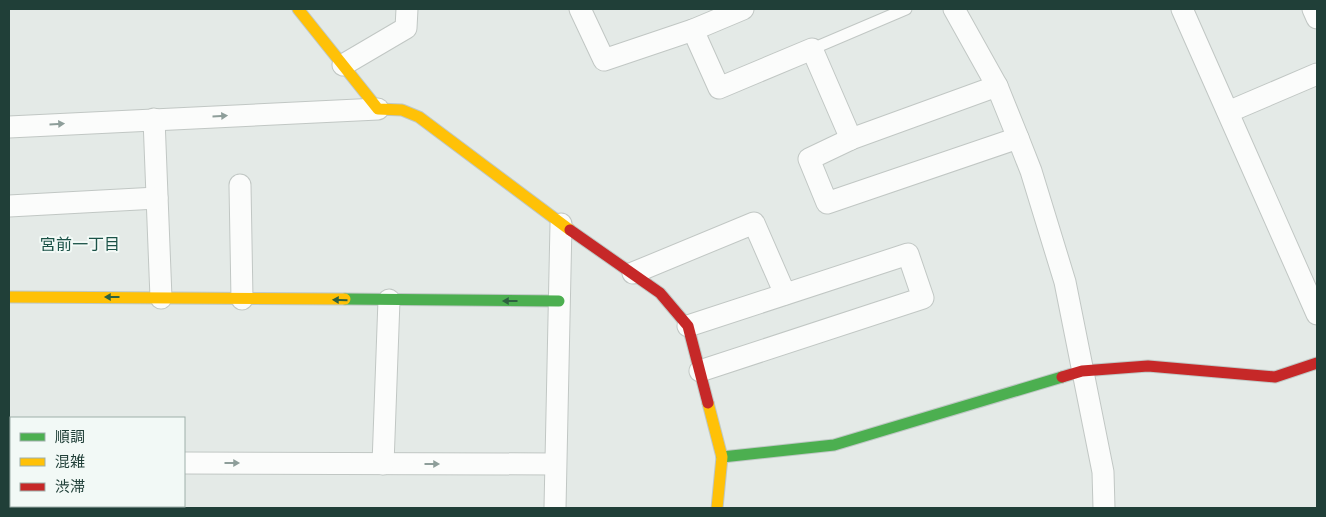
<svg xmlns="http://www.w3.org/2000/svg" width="1326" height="517" font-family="'Open Sans','Noto Sans JP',sans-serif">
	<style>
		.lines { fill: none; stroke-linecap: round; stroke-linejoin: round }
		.lane-casing { stroke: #c1c7c4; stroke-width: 13 }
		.street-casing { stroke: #c1c7c4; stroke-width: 23 }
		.fast-casing { stroke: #bfc8c5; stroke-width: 13 }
		.slow-casing { stroke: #bfc8c5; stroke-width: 13 }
		.jam-casing { stroke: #bfc8c5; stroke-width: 13 }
		.lane { stroke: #fbfcfb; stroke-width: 11 }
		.street { stroke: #fbfcfb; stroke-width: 21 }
		.fast { stroke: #4caf50; stroke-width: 11 }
		.slow { stroke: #ffc107; stroke-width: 11 }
		.jam { stroke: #c62828; stroke-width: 11 }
		.oneway { fill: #8e9e9a }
		.oneway2 { fill: #2d613f }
		.labels { text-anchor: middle; stroke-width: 4; stroke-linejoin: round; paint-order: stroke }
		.neighbourhood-label { font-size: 16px; fill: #1b5247; stroke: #f2f9f6 }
	</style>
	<rect width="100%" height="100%" fill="#e4eae7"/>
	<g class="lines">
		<defs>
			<polyline id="lane" points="812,49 906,9"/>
			<g id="street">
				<polyline points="580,9 604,60 693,30 743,9"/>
				<polyline points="954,9 997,86 1018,138 1031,171 1065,282 1103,472 1104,508"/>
				<polyline points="1182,9 1317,314"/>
				<polyline points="1313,9 1317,18"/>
				<polyline points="693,30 719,88 812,49 851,139"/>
				<polyline points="343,65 406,28 407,9"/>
				<polyline points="997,86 851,139 809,159 827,203 1018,138"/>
				<polyline points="1228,112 1317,74"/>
				<polyline points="154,119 161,298"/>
				<polyline points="9,127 378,109"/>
				<polyline points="240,185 242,299"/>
				<polyline points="9,206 157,198"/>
				<polyline points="633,273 754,223 785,294"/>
				<polyline points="688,326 908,254 923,298 700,371"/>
				<polyline points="9,462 11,462"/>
				<polyline points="184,463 555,464"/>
				<polyline points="383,464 389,300"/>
				<polyline points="555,508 561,224"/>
			</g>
			<g id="fast">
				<polyline points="345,299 559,301"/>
				<polyline points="722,457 834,445 1062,377"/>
			</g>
			<g id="slow">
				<polyline points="298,9 378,109 402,110 419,117 570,230"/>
				<polyline points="9,297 345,299"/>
				<polyline points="708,403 722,457 717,508"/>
			</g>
			<g id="jam">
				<polyline points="570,230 660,293 688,326 708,403"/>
				<polyline points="1062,377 1082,371 1148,366 1275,377 1317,363"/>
			</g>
		</defs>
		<use href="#lane" class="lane-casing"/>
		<use href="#street" class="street-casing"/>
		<use href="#fast" class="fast-casing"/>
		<use href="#slow" class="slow-casing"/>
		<use href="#jam" class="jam-casing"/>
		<use href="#lane" class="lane"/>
		<use href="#street" class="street"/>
		<use href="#fast" class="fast"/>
		<use href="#slow" class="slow"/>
		<use href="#jam" class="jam"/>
	</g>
	<defs><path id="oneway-solid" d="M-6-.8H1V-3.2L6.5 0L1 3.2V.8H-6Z" transform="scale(1.25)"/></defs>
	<g class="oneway">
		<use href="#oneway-solid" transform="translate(220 116) rotate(-3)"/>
		<use href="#oneway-solid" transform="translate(57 124) rotate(-3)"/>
		<use href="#oneway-solid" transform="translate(232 463)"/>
		<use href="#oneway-solid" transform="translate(432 464)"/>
	</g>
	<g class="oneway2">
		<use href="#oneway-solid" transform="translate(112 297) rotate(-180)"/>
		<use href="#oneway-solid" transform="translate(340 300) rotate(-179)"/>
		<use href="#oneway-solid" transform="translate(510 301) rotate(-180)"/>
	</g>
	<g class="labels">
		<g class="neighbourhood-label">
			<text x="80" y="250">宮前一丁目</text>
		</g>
	</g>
	<rect width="1326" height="517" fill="none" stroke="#203f38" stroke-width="20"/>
	<rect x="10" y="417" width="175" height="90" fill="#f2f9f6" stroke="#9eafaa"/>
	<rect x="20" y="433" width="25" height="8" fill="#4caf50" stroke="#9eafaa"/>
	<text x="55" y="442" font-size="15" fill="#203f38">順調</text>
	<rect x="20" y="458" width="25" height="8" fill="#ffc107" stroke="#9eafaa"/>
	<text x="55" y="467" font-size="15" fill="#203f38">混雑</text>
	<rect x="20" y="483" width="25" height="8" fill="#c62828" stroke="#9eafaa"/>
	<text x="55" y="492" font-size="15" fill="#203f38">渋滞</text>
</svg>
